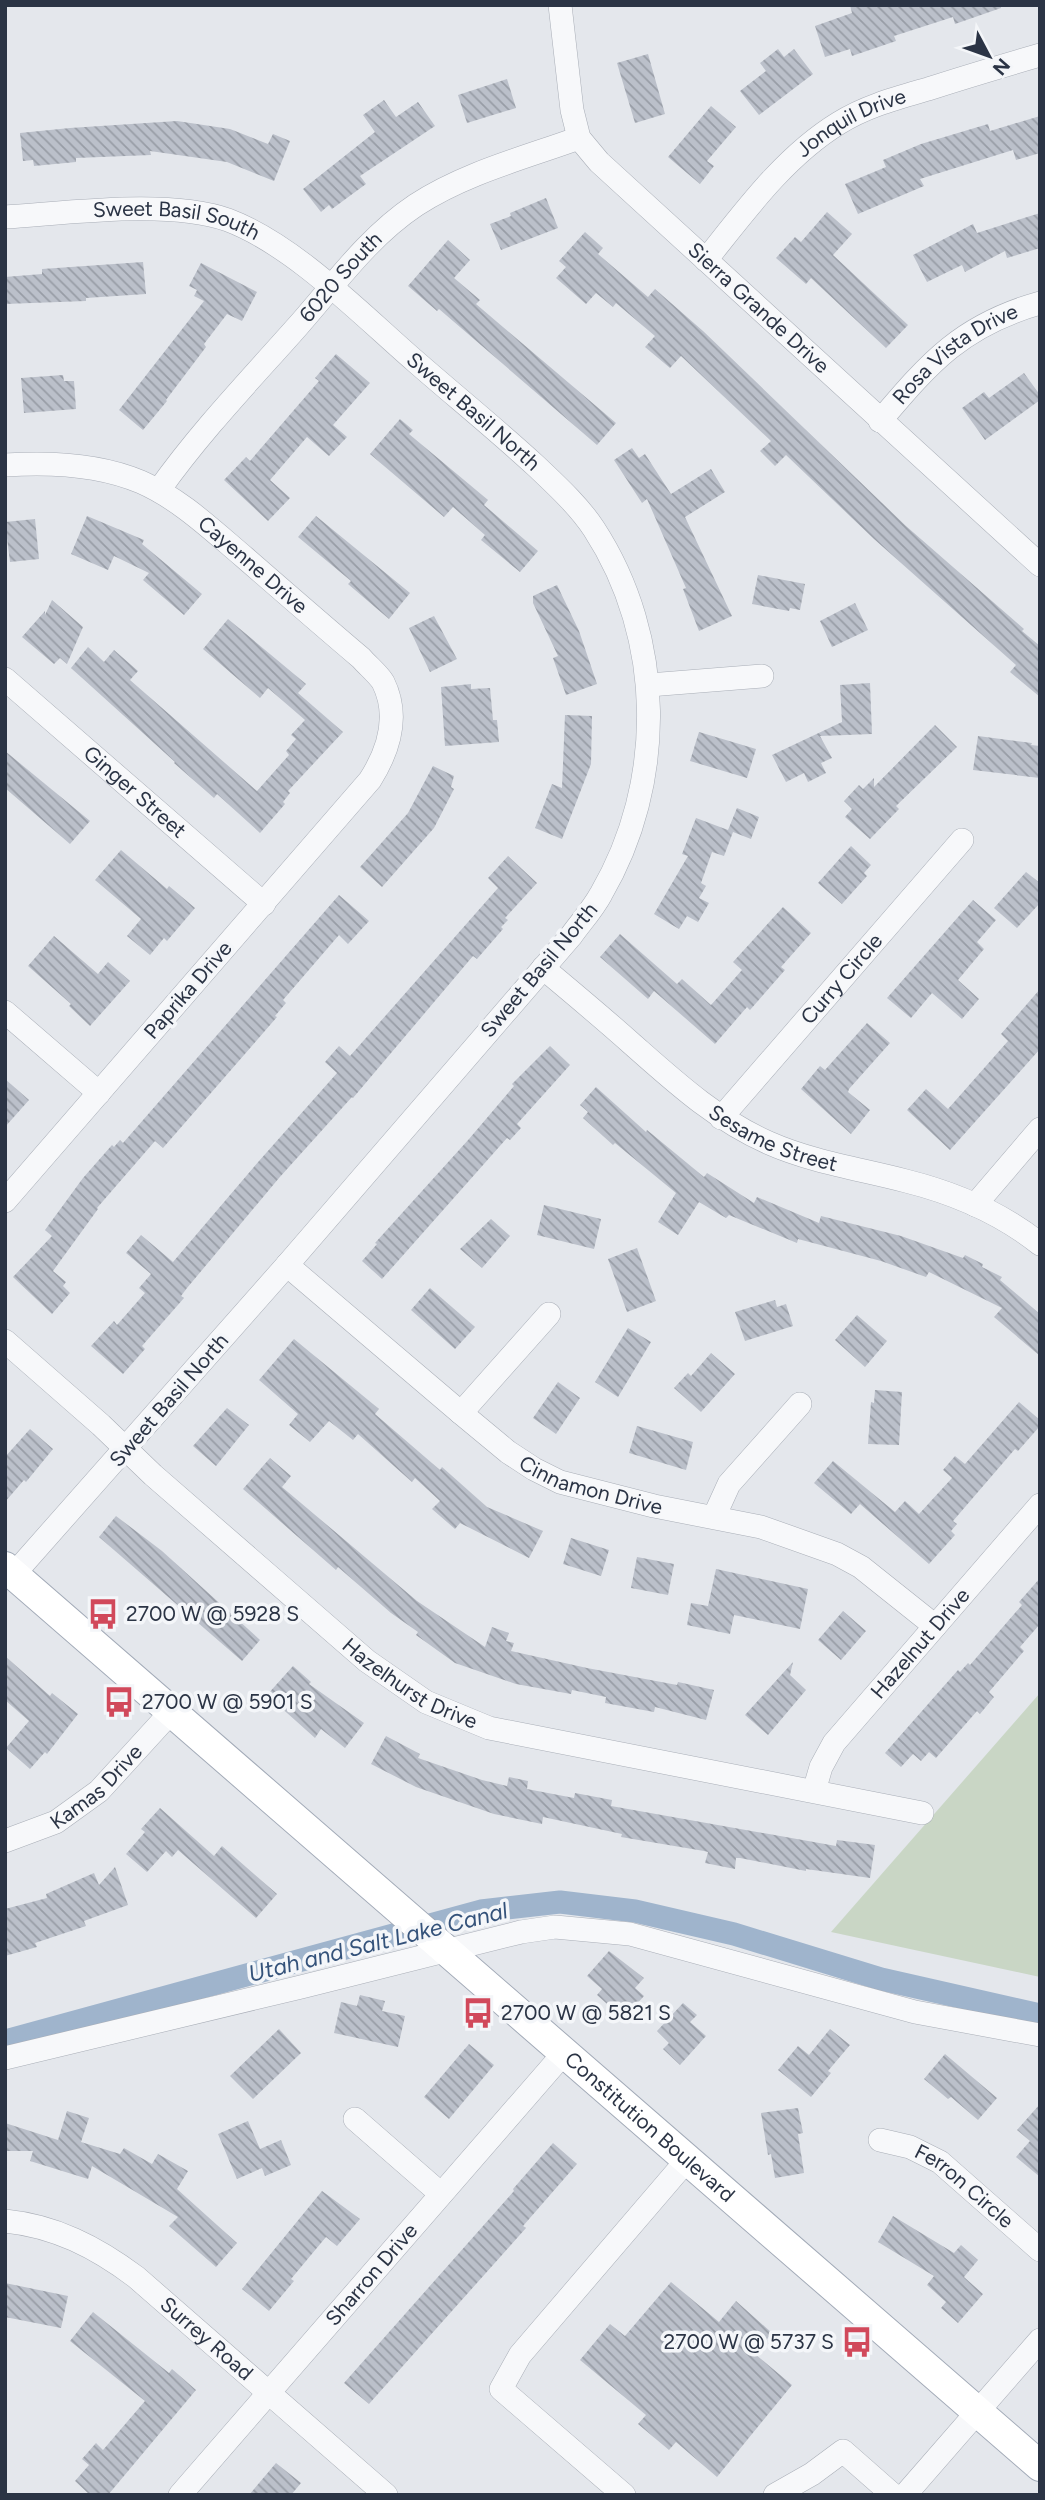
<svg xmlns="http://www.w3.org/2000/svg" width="1045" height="2500" font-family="Figtree,sans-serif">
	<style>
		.green { fill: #c9d6c5 }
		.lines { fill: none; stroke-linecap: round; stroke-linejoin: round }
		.canal { stroke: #9fb4cc; stroke-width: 23 }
		.building { fill: url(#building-back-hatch) }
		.minor-casing { stroke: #a9aeb7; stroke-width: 24 }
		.major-casing { stroke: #a3abb8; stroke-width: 32 }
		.minor { stroke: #f7f8fa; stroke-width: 23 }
		.major { stroke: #fff; stroke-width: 30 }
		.labels { text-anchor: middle; stroke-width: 7; stroke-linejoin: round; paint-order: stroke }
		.street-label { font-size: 21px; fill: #2b3445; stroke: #f4f6f9 }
		.poi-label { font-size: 21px; fill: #2b3445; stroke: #f4f6f9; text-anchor: start }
		.water-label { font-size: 23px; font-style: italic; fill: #34527a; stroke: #f4f6f9 }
	</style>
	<defs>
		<pattern id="building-back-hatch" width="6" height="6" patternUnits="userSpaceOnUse" patternTransform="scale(1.75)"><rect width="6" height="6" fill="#bbc0ca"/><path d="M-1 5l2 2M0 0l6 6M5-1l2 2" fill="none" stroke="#989da6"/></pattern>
	</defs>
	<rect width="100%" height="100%" fill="#e4e7ec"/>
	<polygon class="green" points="1040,1693 1040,1977 831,1932"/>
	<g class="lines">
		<polyline class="canal" points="5,2041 481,1911 560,1902 635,1911 734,1934 881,1979 1040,2015"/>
	</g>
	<g class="building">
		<polygon points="850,5 1001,5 1001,8 955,24 953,17 894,36 896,41 852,56 850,49 825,57 815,26 852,13"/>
		<polygon points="778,49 784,57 794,49 813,74 759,115 740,91 766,71 760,63"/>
		<polygon points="648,54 665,114 635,123 617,63"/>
		<polygon points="507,79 516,108 467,123 458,95"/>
		<polygon points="384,100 396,117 418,102 435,126 360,176 366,184 332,209 329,205 321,212 303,189 375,132 363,115"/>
		<polygon points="711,106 736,127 707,161 714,166 700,184 668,157"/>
		<polygon points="1040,116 1040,153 1016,160 1013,150 920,179 924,186 858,214 845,184 886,167 883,160 921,144 988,124 990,131"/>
		<polygon points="177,121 230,129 268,144 273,134 290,141 274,181 227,162 150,151 151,155 76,158 76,162 34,166 33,160 23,161 20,133 70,128"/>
		<polygon points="546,198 558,228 501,250 490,224 511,216 510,213"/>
		<polygon points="827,212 852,234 833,255 908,325 886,348 811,278 806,284 776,258 795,237 801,242"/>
		<polygon points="1040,213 1040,248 1007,258 1005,251 965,272 962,265 927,282 913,255 973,224 977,233"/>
		<polygon points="585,232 603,248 598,254 648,297 655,289 703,331 906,526 1024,629 1022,631 1040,646 1040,697 1010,672 1016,665 874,539 786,455 775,466 760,451 771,441 681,356 670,368 645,347 655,336 616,303 613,307 596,293 586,304 556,278 566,267 559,261"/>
		<polygon points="448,240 470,260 454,278 480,300 476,304 616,423 597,445 439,309 437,311 408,286"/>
		<polygon points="143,262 146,294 86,298 86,301 5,304 5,277 42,274 42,269"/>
		<polygon points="201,263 257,292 242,321 227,314 204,344 206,347 166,400 167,401 143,430 119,410 204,301 194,296 197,290 189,286"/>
		<polygon points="336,354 370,383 333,425 347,437 329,456 307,437 270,480 290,498 268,521 224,480 246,457 250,461 319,381 315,378"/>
		<polygon points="1024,373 1040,395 1040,400 985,440 962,408 984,392 989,398"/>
		<polygon points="63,375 64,381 74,381 76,409 24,413 21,378"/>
		<polygon points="400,419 413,430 409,434 488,500 484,505 538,551 520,572 481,540 485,535 453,507 444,517 370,454"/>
		<polygon points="632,448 639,458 645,454 671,494 711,469 725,492 685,517 732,616 699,631 683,589 686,588 647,499 642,503 614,460"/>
		<polygon points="87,516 144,540 142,544 202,594 184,615 143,580 149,573 114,556 108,570 71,554"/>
		<polygon points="316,516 410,593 389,619 348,584 351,581 298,537"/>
		<polygon points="35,519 39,559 10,562 5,522"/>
		<polygon points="758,575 805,584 800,610 790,608 789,611 752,604"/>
		<polygon points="557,585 579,631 597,684 566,695 553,658 558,656 533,603 533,596"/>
		<polygon points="52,600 83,627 67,664 60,658 54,664 22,637 45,611 45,615"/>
		<polygon points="855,603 868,630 832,647 820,621"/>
		<polygon points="434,616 457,659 430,672 409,628"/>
		<polygon points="228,619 306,684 298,693 343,732 288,791 290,793 283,802 285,804 260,833 217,794 214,798 174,763 175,762 71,668 88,647 104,662 114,650 138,671 130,680 257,791 289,755 286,751 296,739 291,735 305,720 268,688 260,698 203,649"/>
		<polygon points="870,683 872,734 820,736 832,758 821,763 826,773 808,782 804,773 786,782 772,755 842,722 840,685"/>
		<polygon points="471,684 471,689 490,688 493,720 497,720 499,742 445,746 441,687"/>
		<polygon points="565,715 592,716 591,764 562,839 535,828 552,784 562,788"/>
		<polygon points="935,725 957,747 896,806 899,809 870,839 845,817 852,809 844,801 859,785 863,789 874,778 874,787"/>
		<polygon points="699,732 756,749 747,778 690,761"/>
		<polygon points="978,736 1032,743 1031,745 1040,746 1040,778 973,770"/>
		<polygon points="5,751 90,821 70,844 5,788"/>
		<polygon points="433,766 454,776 451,787 454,789 434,828 382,887 360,867 408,813"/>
		<polygon points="737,808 759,817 751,839 733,832 724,856 712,852 701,883 706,886 699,898 709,903 698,922 687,916 679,929 654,914 688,856 682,854 696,818 728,830"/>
		<polygon points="851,846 871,865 864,873 867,876 842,904 818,883"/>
		<polygon points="121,850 167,889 169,886 195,908 167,941 164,938 150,955 127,936 141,919 95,880"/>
		<polygon points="508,856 537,883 505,918 508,920 501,927 503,929 477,959 473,956 353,1098 352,1097 279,1178 187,1288 181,1296 184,1298 142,1346 145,1349 123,1374 91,1346 114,1321 117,1325 145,1293 139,1288 151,1274 126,1253 141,1235 173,1262 259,1161 337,1073 325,1062 339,1046 350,1056 498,888 488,878"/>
		<polygon points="1026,872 1040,883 1040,903 1017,928 994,908"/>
		<polygon points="339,895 369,921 348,944 339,935 283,1000 286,1003 275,1016 277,1017 163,1148 155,1141 97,1208 98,1209 53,1271 66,1282 63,1286 70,1293 52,1314 13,1277 52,1236 45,1230 83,1178 112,1145 114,1147 120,1140 123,1143"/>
		<polygon points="973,900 996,920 977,942 984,949 958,980 979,999 962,1019 932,993 911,1018 887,998"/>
		<polygon points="783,907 811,933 781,967 785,970 750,1010 747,1007 715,1044 654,991 648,999 600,957 620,934 677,984 682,979 711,1005 742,970 733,962"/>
		<polygon points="54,936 98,974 108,962 130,981 90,1026 69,1006 71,1004 28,966"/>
		<polygon points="1040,989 1040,1049 950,1150 907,1110 926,1089 948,1109 1008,1041 1001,1034"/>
		<polygon points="867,1023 890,1043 849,1089 848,1092 870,1110 851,1134 801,1089 820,1066 825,1070"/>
		<polygon points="550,1046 570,1065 517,1124 521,1128 510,1140 507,1138 382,1279 362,1261 377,1244 375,1243 469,1139 514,1086 512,1084"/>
		<polygon points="5,1079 29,1100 5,1127"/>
		<polygon points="596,1087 646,1132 647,1130 704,1177 707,1173 754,1203 757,1197 819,1223 821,1216 901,1236 963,1258 965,1255 983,1264 982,1267 1002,1277 1000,1280 1040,1314 1040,1356 994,1317 1002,1308 929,1272 926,1277 881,1261 798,1239 797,1243 729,1215 726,1218 699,1202 678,1235 658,1222 676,1193 615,1143 613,1145 583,1118 588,1112 580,1105"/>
		<polygon points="544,1205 601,1219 594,1249 537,1235"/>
		<polygon points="491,1219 510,1236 482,1268 460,1249"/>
		<polygon points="637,1248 656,1301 627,1312 608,1259"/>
		<polygon points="430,1288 475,1327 455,1349 411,1310"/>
		<polygon points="775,1300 777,1307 786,1304 793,1326 745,1341 735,1312"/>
		<polygon points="857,1315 887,1341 865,1367 835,1340"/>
		<polygon points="628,1328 651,1342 618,1397 595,1382"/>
		<polygon points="294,1339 379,1409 375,1414 440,1470 442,1467 487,1507 543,1531 529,1558 460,1523 455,1529 432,1509 440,1501 415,1478 412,1482 358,1434 353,1440 329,1421 310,1442 289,1425 298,1414 259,1380"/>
		<polygon points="711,1353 735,1374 701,1412 674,1388 688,1373 691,1376"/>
		<polygon points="558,1382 580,1398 556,1434 533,1418"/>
		<polygon points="875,1390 902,1392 899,1445 868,1444 871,1402 874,1403"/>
		<polygon points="1019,1402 1040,1420 1040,1426 1018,1451 1015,1449 953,1521 957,1524 951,1531 955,1535 929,1564 860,1504 851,1514 814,1483 833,1461 895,1512 905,1501 919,1514 952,1478 943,1470 955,1456 965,1464"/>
		<polygon points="227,1408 249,1425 216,1466 193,1446"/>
		<polygon points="637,1426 693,1442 686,1470 629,1453"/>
		<polygon points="30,1429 53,1449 26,1482 24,1480 5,1502 5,1457"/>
		<polygon points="270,1458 291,1476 282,1487 417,1601 485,1647 492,1627 509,1633 506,1641 514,1643 511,1651 587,1668 677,1685 678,1682 714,1690 706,1720 655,1707 654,1712 605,1703 606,1697 572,1690 571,1694 516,1684 455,1663 416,1635 418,1632 391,1613 338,1567 336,1570 243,1489"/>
		<polygon points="116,1516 162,1551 260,1640 242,1661 99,1537"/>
		<polygon points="571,1538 609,1550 601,1576 563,1564"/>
		<polygon points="637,1557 674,1564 668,1595 631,1588"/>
		<polygon points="716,1569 808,1589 800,1629 734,1615 730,1634 687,1625 691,1603 708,1606"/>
		<polygon points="1040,1578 1040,1624 1020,1647 1024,1651 989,1692 994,1697 980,1714 977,1711 936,1758 929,1752 921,1761 913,1754 901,1767 885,1753 958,1670 960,1672 968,1663 970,1665 1022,1605 1019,1602"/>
		<polygon points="843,1611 866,1631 841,1660 818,1640"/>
		<polygon points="5,1656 50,1696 52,1693 78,1714 47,1754 45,1752 30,1769 6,1748 29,1721 5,1700"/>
		<polygon points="793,1662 790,1675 806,1690 768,1735 745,1715"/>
		<polygon points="293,1666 311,1682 309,1684 364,1723 345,1748 321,1729 315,1738 267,1695"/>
		<polygon points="386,1736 420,1754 418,1758 482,1780 507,1786 509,1777 528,1781 527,1789 574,1798 575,1793 612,1800 611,1806 836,1846 837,1840 875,1845 870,1878 806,1869 806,1871 740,1858 736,1858 735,1869 705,1863 708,1852 704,1851 621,1837 622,1834 543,1817 542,1824 494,1814 416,1787 371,1764"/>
		<polygon points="160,1808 214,1856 222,1846 277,1894 256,1918 178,1850 172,1857 166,1851 147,1872 126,1854 145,1832 141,1829"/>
		<polygon points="115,1867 128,1905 84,1921 86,1926 35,1943 37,1947 5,1956 5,1909 47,1898 46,1894 94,1873 99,1885"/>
		<polygon points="609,1951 644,1978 635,1988 644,1996 626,2016 618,2008 615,2011 597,1995 602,1989 587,1976"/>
		<polygon points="360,1995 385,2001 382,2011 405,2016 398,2047 334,2033 341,2002 357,2006"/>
		<polygon points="683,2003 697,2015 690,2022 706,2036 680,2065 663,2049 669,2043 657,2031"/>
		<polygon points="279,2029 301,2053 253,2099 230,2076"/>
		<polygon points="830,2029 850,2045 828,2071 831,2073 811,2097 778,2070 798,2046 809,2055"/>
		<polygon points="469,2044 494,2065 449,2119 424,2097"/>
		<polygon points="945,2054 997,2098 978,2120 951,2097 948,2099 924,2079"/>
		<polygon points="1040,2104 1040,2177 1016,2157 1030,2141 1017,2130"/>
		<polygon points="798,2108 803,2133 798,2134 804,2173 775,2178 771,2154 768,2155 761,2113"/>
		<polygon points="67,2111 89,2118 81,2142 120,2154 124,2148 152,2164 158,2154 188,2171 177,2189 237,2243 216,2267 169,2226 178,2217 92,2166 88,2179 30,2161 33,2151 5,2151 5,2123 58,2140"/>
		<polygon points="248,2121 260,2149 281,2140 291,2165 265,2176 262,2168 237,2179 218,2134"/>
		<polygon points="553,2143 577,2164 523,2226 526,2228 369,2404 344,2383 514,2191 513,2189"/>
		<polygon points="322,2191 360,2219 337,2246 326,2237 291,2279 294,2281 269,2311 242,2289"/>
		<polygon points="893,2216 954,2253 961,2245 978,2260 964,2277 983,2294 958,2323 941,2308 946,2302 927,2285 934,2276 878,2242"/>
		<polygon points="671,2282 719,2322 736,2301 772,2333 755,2354 792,2385 717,2477 676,2442 669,2450 638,2424 646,2415 580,2360 610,2324 625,2336"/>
		<polygon points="5,2283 68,2296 61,2328 5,2317"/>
		<polygon points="93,2312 169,2373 172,2369 196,2390 108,2495 90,2495 75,2481 89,2465 82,2459 96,2443 103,2450 145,2401 70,2341"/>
		<polygon points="276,2463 301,2483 291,2495 249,2495"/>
	</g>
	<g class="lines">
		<defs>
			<g id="minor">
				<path id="s1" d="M560 5 572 110 579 138 599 162 1040 565"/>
				<path id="s2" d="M5 217C68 213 170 199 228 220 294 245 361 314 415 361 455 396 497 430 536 466 556 485 579 506 594 529 665 638 666 783 601 894 593 909 581 922 571 936L287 1265 14 1574"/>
				<path id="s3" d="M706 260C745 211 785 156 839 123 866 106 897 98 928 89 965 77 1002 66 1040 55"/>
				<path id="s4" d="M880 421C930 362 962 325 1040 303"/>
				<path id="s5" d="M5 465C50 462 99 464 141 482 180 499 212 530 244 557 283 591 322 625 361 658 368 666 378 674 383 682 400 716 389 750 370 780L5 1201"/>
				<path id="s6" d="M159 490C200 432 250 380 297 327 335 284 368 237 416 205 465 173 524 158 579 138"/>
				<path id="s7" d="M5 679 264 904"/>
				<polyline points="649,685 762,676"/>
				<path id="s8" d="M543 968C573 993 603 1018 632 1044 675 1082 715 1119 769 1143 812 1162 860 1169 906 1181 954 1193 1001 1213 1040 1244"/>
				<polyline points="5,1012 99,1093"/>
				<path id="s9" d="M721 1118 962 840"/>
				<polyline points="975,1205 1040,1129"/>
				<path id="s10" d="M287 1265 461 1413 508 1452 534 1469 560 1482 654 1506 761 1527 837 1554 861 1567 935 1626"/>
				<path id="s11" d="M5 1341 101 1425 153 1475 367 1661 426 1702 489 1728 922 1813"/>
				<polyline points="461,1413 549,1314"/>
				<polyline points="714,1517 729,1484 800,1404"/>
				<path id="s12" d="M814 1791 821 1767 834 1743 1040 1505"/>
				<path id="s13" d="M5 1841 56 1822 99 1791 172 1711"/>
				<polyline points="5,2058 301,1987 521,1932 555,1927 630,1934 915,2012 1040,2035"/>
				<polyline points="355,2119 441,2194"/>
				<path id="s14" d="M880 2140 910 2147 940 2162 1040 2250"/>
				<path id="s15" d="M5 2221C55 2226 96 2247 136 2277L386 2495"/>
				<path id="s16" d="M180 2495 564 2053"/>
				<polyline points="624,2495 501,2389 520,2355 687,2160"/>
				<polyline points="775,2495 812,2474 843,2451 893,2495"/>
				<polyline points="905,2495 1040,2340"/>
			</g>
			<g id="major">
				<path id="s17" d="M5 1567 1040 2466"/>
			</g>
		</defs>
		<use href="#minor" class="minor-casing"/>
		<use href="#major" class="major-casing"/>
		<use href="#minor" class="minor"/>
		<use href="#major" class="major"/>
	</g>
	<defs>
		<symbol id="bus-bare" viewBox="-9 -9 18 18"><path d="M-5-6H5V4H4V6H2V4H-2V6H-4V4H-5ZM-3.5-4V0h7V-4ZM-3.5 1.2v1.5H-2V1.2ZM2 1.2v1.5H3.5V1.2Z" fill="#d1495b" stroke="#f4f6f9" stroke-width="2.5" paint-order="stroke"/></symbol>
	</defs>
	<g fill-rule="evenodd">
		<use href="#bus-bare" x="81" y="1592" width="44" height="44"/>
		<use href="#bus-bare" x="97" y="1680" width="44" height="44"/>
		<use href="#bus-bare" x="456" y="1991" width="44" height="44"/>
		<use href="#bus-bare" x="835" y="2320" width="44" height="44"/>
	</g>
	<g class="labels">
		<g class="street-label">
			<text dy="7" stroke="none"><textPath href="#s3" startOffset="203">Jonquil Drive</textPath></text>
			<text dy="7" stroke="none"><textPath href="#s2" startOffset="173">Sweet Basil South</textPath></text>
			<text dy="7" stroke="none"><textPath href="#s6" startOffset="280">6020 South</textPath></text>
			<text dy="7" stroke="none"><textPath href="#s1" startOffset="382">Sierra Grande Drive</textPath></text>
			<text dy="7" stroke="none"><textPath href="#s4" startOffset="102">Rosa Vista Drive</textPath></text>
			<text dy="7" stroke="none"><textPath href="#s2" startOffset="537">Sweet Basil North</textPath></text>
			<text dy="7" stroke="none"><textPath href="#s5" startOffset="278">Cayenne Drive</textPath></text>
			<text dy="7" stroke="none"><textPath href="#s7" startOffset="172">Ginger Street</textPath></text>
			<text transform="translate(539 970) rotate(-50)" y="7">Sweet Basil North</text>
			<text dy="7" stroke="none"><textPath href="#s9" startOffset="184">Curry Circle</textPath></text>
			<text transform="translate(188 990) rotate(-49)" y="7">Paprika Drive</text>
			<text dy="7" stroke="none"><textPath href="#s8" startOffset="289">Sesame Street</textPath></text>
			<text transform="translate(169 1400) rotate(-49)" y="7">Sweet Basil North</text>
			<text dy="7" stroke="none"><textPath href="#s10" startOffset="380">Cinnamon Drive</textPath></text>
			<text dy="7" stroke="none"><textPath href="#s12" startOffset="184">Hazelnut Drive</textPath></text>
			<text dy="7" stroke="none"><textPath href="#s11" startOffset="532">Hazelhurst Drive</textPath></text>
			<text dy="7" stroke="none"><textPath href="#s13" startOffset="108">Kamas Drive</textPath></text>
			<text dy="7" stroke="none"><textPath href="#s17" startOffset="854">Constitution Boulevard</textPath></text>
			<text dy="7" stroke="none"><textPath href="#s14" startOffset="98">Ferron Circle</textPath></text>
			<text dy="7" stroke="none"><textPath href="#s16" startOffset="292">Sharron Drive</textPath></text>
			<text dy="7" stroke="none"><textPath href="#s15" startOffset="238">Surrey Road</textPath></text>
		</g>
		<g class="poi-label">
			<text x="126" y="1621">2700 W @ 5928 S</text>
			<text x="142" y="1709">2700 W @ 5901 S</text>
			<text x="501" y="2020">2700 W @ 5821 S</text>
			<text x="834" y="2349" text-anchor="end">2700 W @ 5737 S</text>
		</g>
		<g class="water-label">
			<text transform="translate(378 1942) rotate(-14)" y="8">Utah and Salt Lake Canal</text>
		</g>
	</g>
	<rect width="1045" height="2500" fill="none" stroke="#2b3445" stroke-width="14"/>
	<g transform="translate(989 56) rotate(131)" stroke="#f4f6f9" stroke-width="5" paint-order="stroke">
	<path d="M0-5L12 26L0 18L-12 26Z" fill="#2b3445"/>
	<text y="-10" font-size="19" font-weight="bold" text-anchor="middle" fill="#2b3445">N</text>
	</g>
</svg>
